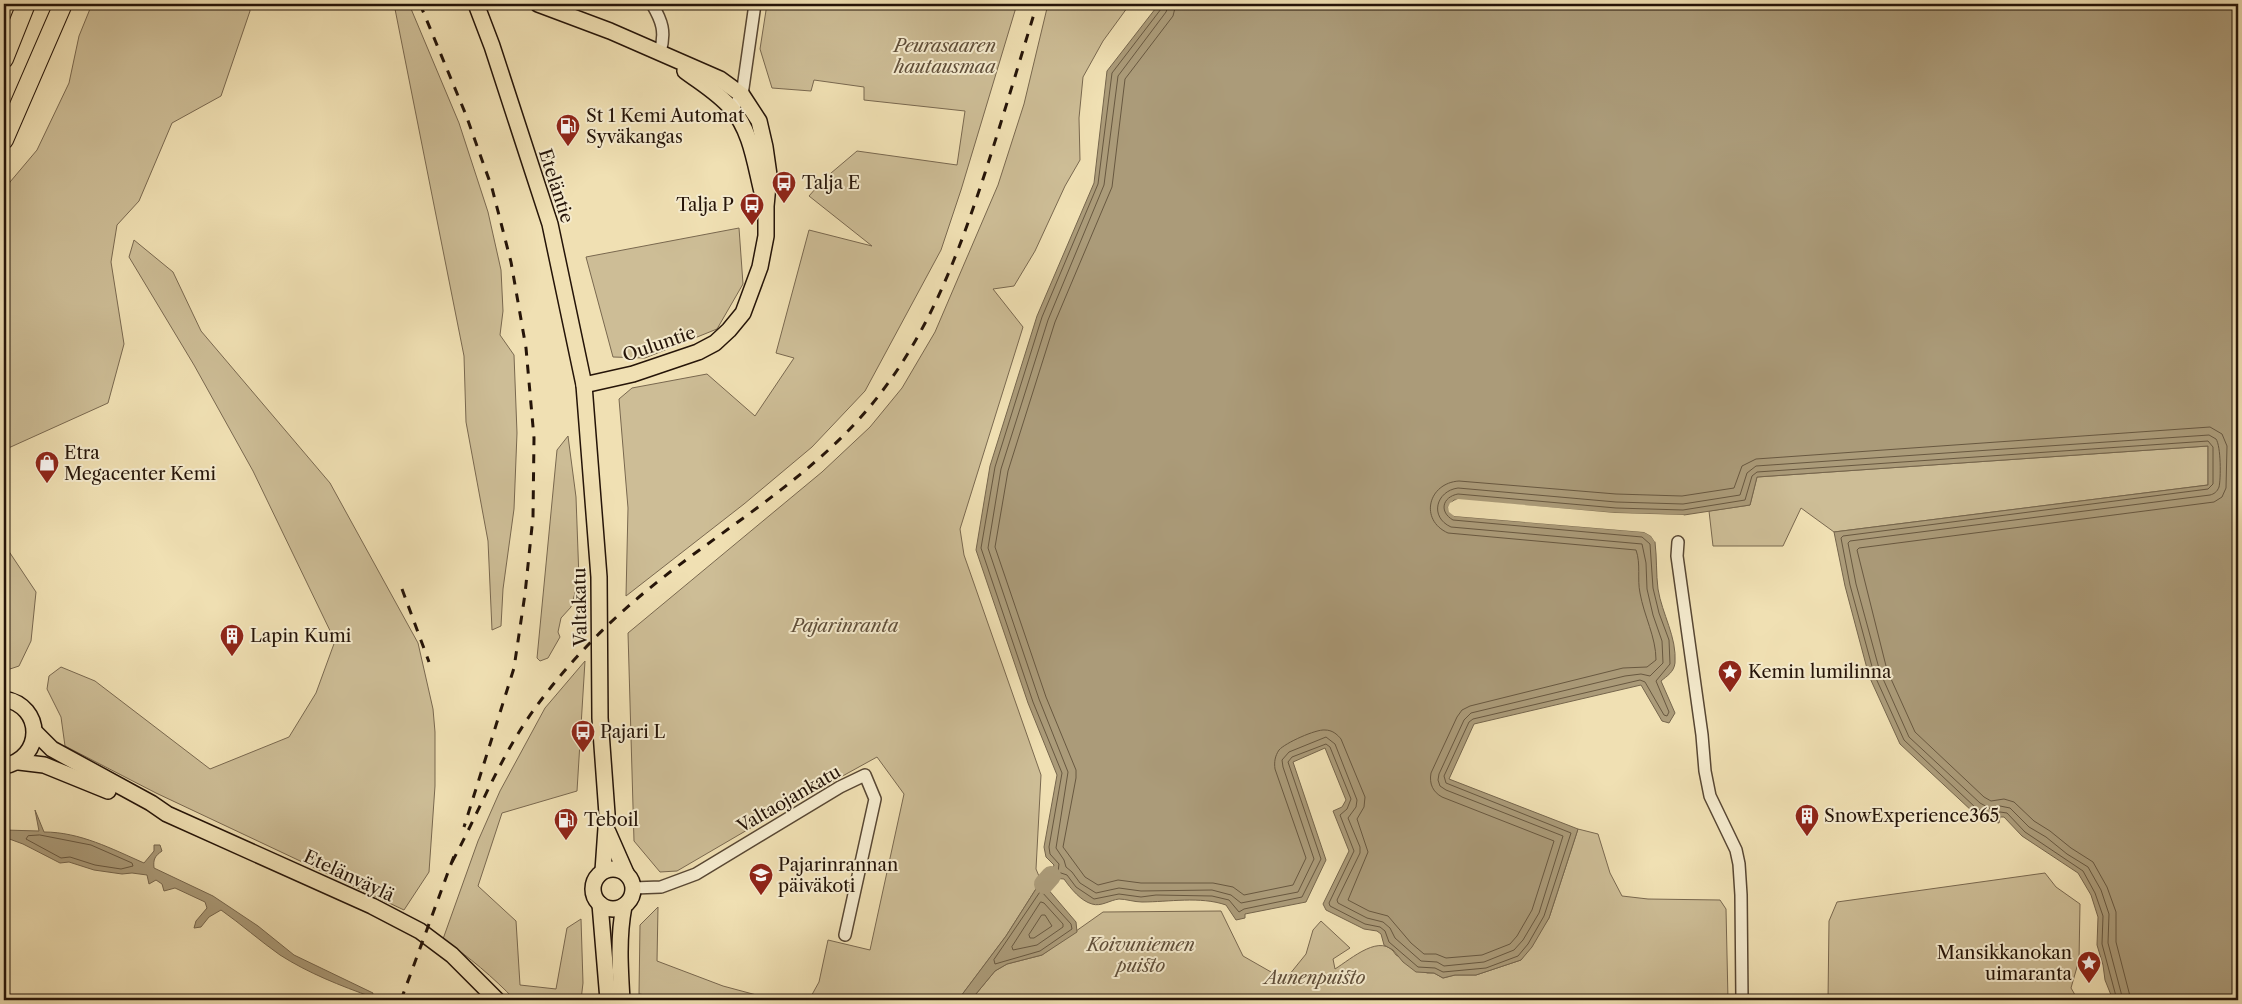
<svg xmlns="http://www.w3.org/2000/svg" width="2242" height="1004" font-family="'Libre Caslon Text',serif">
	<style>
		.green { fill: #cdbd96; stroke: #79684f }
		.water { fill: #ab9b79; stroke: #75654c }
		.pier { fill: #f0e0b3 }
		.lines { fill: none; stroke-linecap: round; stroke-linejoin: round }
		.shore { stroke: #685840; stroke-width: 1 }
		.river { stroke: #ab9b79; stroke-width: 20 }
		.minor-casing { stroke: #584733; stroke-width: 14 }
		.major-casing { stroke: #251408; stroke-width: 18 }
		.highway-casing { stroke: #251408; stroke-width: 20 }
		.minor { stroke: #f5ebce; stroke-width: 11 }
		.major { stroke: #f0e0b3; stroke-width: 15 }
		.highway { stroke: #f0e0b3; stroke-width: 18 }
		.rail { stroke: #251408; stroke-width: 3; stroke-dasharray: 9 9; stroke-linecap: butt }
		.labels { text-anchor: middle; stroke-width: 4; stroke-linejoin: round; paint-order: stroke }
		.park-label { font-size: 18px; font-style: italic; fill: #604f3a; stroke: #f5ebce }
		.poi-label { font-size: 18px; fill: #251408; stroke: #f5ebce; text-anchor: start }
		.street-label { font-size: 18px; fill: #251408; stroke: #f5ebce }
	</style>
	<rect width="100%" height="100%" fill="#f0e0b3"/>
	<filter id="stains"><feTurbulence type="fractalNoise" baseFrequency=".004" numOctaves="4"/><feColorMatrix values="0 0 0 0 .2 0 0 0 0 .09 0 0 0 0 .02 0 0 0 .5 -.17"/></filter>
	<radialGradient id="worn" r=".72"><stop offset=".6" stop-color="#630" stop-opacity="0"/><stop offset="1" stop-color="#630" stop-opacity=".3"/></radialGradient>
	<g class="green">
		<polygon points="92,4 249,4 250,11 221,96 172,123 139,201 117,225 111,262 124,344 108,403 4,450 4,193 10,182 37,150 69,83 79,36"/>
		<polygon points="394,4 409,4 459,123 488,212 501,270 503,311 500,335 514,355 517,433 514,509 503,589 501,626 492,630 488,541 466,422 464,356"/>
		<polygon points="767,4 1017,4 961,190 941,250 865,391 812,447 744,504 626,596 628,508 619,399 632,388 707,374 755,416 794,358 776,353 809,230 872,246 809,196 824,179 857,151 957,165 965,111 864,100 864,87 814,80 811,91 772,88 760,49"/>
		<polygon points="1048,4 1130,4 1103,41 1083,77 1079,118 1080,160 1065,186 1035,251 1014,286 993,289 1023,327 960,529 964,555 1041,775 1036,869 1041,881 1006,936 958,1000 809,1000 819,982 828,940 870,950 904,794 877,757 790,805 677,871 660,872 634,841 628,633 822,472 870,427 902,388 935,332 998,185 1024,104"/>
		<polygon points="739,228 743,284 717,329 645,358 613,357 586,257"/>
		<polygon points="134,240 173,272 201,331 330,483 418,643 433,709 435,732 435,786 429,872 404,910 156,793 65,746 61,717 47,689 49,676 61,667 95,681 210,769 289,737 316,693 335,641 253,471 194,365 129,257"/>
		<polygon points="568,436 576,497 579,579 571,607 561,618 558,632 560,637 548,658 540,661 537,658 557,450"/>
		<polygon points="2208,446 2208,485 1834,532 1801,508 1783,546 1713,546 1709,511 1750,505 1757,477"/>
		<polygon points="4,544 36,592 31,641 19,666 4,671"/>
		<path d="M585 661 577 791 502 813 478 886 516 921 520 985 556 989 567 928 581 919 583 983 581 1000H515C493 977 469 957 443 939L478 841 500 791 545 708Z"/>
		<path d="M1578 829 1598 834 1610 873 1622 896 1648 899 1720 900 1726 909 1728 1000H971L995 971 1007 964 1042 955 1103 912 1221 911 1243 956 1285 980 1306 954 1313 930 1321 921 1350 948 1333 959 1335 969C1351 959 1382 931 1396 955L1427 973H1434L1443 978 1455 975H1476L1521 960 1549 918Z"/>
		<polygon points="2045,873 2056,887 2080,904 2079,960 2071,988 2078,1000 1828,1000 1829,921 1837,902"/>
		<polygon points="658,907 657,961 723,986 775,1000 679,1000 639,994 640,925"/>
	</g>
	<g class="water">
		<path d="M1159 4H2238V1000H2113L2105 980 2103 965 2097 945 2098 917 2091 895 2078 873 2022 836 2004 817H2000L1999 823 1989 821 1973 812 1900 744 1869 676 1845 586 1834 532 2208 485V446L1757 477 1750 505 1684 515 1615 513 1454 500 1448 507 1454 516 1644 532 1651 536 1655 542C1657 558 1656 574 1658 589 1662 614 1677 637 1675 663 1674 672 1667 676 1661 681L1675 713 1669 723 1662 721 1641 685 1474 724 1449 779 1578 829 1549 918 1532 947 1521 960 1476 975H1455L1443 978 1434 973 1416 972 1403 962 1393 950 1384 945 1381 934 1377 931 1364 929 1326 910 1323 904 1349 851 1333 811 1342 807 1346 800 1325 748 1293 762 1326 860 1306 902 1245 914V918L1236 920 1226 905C1200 896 1169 902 1142 902 1134 902 1126 899 1119 899 1110 900 1101 907 1092 904 1081 901 1071 889 1064 879L1052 878 1050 875 1054 865 1046 857 1044 847 1057 775 1028 703 976 550 990 466 1037 316 1094 183 1107 71Z"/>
		<path d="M35 810 44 832C80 832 112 849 144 863L154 851V845H160L162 851C155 856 153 859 154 868L213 896 258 926 294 955 373 993 372 997C341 986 308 973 280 955 260 941 241 924 221 910L209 917 201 927 194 928 196 921 207 908 205 902 175 888 164 891 162 884 156 880 149 884 147 875 132 873 122 874 94 870 69 862 60 863 23 844 4 837V830L39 831Z"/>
		<polygon points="1041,881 1076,922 1077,932 1042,955 1007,964 995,971 971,1000 958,1000 1006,936"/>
	</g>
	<polygon class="pier" points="1458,499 1615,513 1684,515 1683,517 1615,515 1458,502 1450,507 1455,513 1644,529 1653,535 1656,540 1655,542 1651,536 1644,532 1454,516 1449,512 1448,507 1450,503"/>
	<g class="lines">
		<g class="shore">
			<path d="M1162 4 1161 9 1112 73 1098 184 1042 317 995 467 981 548 1033 702 1062 773 1049 847 1050 854 1059 864 1058 872 1067 875 1076 887 1094 899 1119 894 1141 897 1156 895 1212 896 1229 900 1239 912 1244 909 1302 897 1321 859 1288 762 1292 757 1326 744 1330 747 1351 799 1347 809 1340 815 1354 851 1329 903 1330 906 1365 924 1380 927 1385 931 1389 942 1418 967 1435 968 1443 972 1486 968 1518 956 1528 944 1544 916 1571 833 1446 783 1444 776 1469 722 1473 719 1640 680 1645 682 1664 715 1667 716 1669 712 1656 681 1670 664 1669 640 1659 613 1653 588 1650 544 1642 537 1453 520C1439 512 1442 497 1458 494L1616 508 1683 510 1745 500 1752 476 1757 472 2208 441 2213 447V484L2208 489 1843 536 1841 538 1850 585 1874 674 1904 740 1976 808 1994 816 2000 812 2007 813 2025 832 2083 871 2095 893 2103 916 2102 944 2117 1000"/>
			<path d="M1169 4 1166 12 1118 76 1104 185 1048 320 1001 469 988 548 1039 699 1068 772 1056 848 1064 860 1066 867 1072 872 1080 883 1096 893 1119 888 1141 891 1212 890 1231 895 1241 903 1298 892 1314 859 1283 767 1282 760 1289 752 1326 737 1335 744 1357 800 1356 807 1348 818 1360 847V853L1337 900 1338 903 1367 918 1383 922 1390 928 1395 938 1421 961 1437 962 1444 966 1484 962 1514 950 1523 940 1539 913 1563 836 1446 790 1440 786 1438 780 1439 774 1464 720 1471 713 1625 676 1641 674 1650 676 1663 663 1662 641 1653 615 1647 589 1646 563 1642 544 1451 527C1429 517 1436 491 1458 488L1616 502 1683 504 1740 495 1747 473 1756 466 2209 435 2216 439C2221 446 2221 479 2219 487 2217 492 2214 494 2210 495L1850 541 1848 543 1856 584 1880 672 1909 737 1980 803 1991 809 2000 806 2010 808 2029 827 2046 837 2067 854 2088 867 2101 890 2109 914 2108 943 2123 1000"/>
			<path d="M1176 4 1173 16 1125 79 1112 187 1055 322 1008 471 995 547 1046 697 1076 770V778L1063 847 1085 877 1098 885 1118 880 1141 883H1213L1233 887 1244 895 1293 885 1306 858 1275 769C1274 762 1275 756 1279 750 1285 743 1316 729 1325 730 1332 730 1337 734 1341 739L1365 797 1364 807 1357 819 1368 852 1348 900 1369 911 1388 916 1411 943 1424 954H1436L1446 958 1482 955 1510 944 1517 936 1532 910 1554 841 1442 797C1433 792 1429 784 1431 773L1457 717 1462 710 1470 706 1623 668 1647 667 1656 660C1656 637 1644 616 1640 593 1637 579 1641 564 1636 550L1448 533C1419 520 1428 483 1459 481L1616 494 1682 496 1734 488 1742 466 1756 459 2210 427 2222 434 2227 446 2226 488 2222 497 2214 502 1859 548 1857 550 1887 670 1915 732 1984 797 1991 801 2004 799 2014 802 2034 821 2050 831 2071 848 2093 862 2107 887 2116 912V942L2131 1000"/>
			<polygon points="40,835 91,845 132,863 133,866 121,869 95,865 70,857 61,858 26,839 28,836"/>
			<polygon points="1041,891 1071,924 1072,929 1040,951 995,964 994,960"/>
			<polygon points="1041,902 1044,903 1063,924 1063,927 1037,945 1013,950 1012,947"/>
			<polygon points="1042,915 1045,915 1052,926 1034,938 1030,938 1029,935"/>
		</g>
		<polyline class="river" points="1044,884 1051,876"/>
		<defs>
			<g id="minor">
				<path d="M652 4C662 21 666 32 660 52"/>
				<polyline points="732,109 742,95 755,4"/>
				<polyline points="1678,542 1677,556 1702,735 1705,771 1710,796 1736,850 1739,864 1741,895 1742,1000"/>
				<polyline points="633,888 661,887 696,874 840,787 865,775 875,799 845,935"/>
			</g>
			<g id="major">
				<polyline points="476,4 492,46 550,224 584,385 599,577 600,718 607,814 603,871"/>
				<polyline points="538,4 610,31 720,79 742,95 759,121 765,147 769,175 766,206 766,236 760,267 743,313 729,330 715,343 698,352 633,374 584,385"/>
				<path d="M685 71C701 83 718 93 731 108 751 130 755 164 762 192"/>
				<path d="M4 699C44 706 44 758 4 766"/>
				<polyline points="35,732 52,749 151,803 167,814 372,906 420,931 452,955 497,1000"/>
				<polyline points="19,762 44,765 108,791"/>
				<polyline points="608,832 626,873"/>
				<circle cx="613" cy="889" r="20"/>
				<polyline points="600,904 608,1000"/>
				<path d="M622 1000C620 968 618 937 624 906"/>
			</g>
			<g id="highway">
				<polyline points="4,59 26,4"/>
				<polyline points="4,140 63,4"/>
			</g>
		</defs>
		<use href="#minor" class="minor-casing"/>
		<use href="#major" class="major-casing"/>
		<use href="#highway" class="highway-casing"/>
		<use href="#minor" class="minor"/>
		<use href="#major" class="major"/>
		<use href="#highway" class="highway"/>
		<g class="rail">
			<polyline points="420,4 466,115 492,188 511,262 526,348 534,438 533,517 525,594 514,668 464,827"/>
			<polyline points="402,589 429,662"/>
			<path d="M452 862C479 812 500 757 533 711 563 669 600 630 639 597 718 530 816 478 880 394 931 328 959 252 985 173 1003 117 1020 60 1037 4"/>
			<polyline points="401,1000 454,856"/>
		</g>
	</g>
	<defs>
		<symbol id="fuel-pin" viewBox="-11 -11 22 30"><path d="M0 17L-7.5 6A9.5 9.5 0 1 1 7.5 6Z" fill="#8f2418" stroke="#f5ebce"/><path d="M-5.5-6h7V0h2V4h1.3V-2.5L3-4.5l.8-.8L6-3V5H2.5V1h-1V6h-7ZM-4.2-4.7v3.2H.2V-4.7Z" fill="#fff"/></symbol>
		<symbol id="bus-pin" viewBox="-11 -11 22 30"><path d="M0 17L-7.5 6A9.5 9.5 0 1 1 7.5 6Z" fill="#8f2418" stroke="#f5ebce"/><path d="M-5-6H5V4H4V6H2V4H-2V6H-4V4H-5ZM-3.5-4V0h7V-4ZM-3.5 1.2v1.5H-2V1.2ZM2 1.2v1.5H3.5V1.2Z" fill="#fff"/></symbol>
		<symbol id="shop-pin" viewBox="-11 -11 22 30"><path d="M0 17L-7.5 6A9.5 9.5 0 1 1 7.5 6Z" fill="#8f2418" stroke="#f5ebce"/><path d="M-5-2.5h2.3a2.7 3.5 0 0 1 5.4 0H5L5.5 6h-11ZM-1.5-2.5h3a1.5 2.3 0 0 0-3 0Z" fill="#fff"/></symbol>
		<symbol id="building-pin" viewBox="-11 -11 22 30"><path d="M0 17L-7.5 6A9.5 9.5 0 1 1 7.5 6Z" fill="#8f2418" stroke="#f5ebce"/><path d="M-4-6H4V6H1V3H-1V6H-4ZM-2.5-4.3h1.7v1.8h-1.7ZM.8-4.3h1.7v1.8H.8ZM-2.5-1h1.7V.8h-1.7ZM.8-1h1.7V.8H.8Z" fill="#fff"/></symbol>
		<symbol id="sight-pin" viewBox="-11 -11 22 30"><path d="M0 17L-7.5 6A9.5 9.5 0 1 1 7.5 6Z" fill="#8f2418" stroke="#f5ebce"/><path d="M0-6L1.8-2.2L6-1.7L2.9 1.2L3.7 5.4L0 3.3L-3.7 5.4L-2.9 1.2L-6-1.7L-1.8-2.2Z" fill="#fff"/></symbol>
		<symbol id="school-pin" viewBox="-11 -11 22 30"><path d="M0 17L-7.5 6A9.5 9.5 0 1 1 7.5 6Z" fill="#8f2418" stroke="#f5ebce"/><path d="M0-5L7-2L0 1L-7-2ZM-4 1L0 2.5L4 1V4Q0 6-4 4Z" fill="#fff"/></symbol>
	</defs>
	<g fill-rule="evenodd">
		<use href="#fuel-pin" x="554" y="112" width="28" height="38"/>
		<use href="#bus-pin" x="770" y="169" width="28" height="38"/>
		<use href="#bus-pin" x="738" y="191" width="28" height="38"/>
		<use href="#shop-pin" x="33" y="449" width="28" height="38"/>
		<use href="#building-pin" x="218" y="622" width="28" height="38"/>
		<use href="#sight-pin" x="1716" y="658" width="28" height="38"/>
		<use href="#bus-pin" x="569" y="718" width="28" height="38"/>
		<use href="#building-pin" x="1793" y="802" width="28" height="38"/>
		<use href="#fuel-pin" x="552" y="806" width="28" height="38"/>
		<use href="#school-pin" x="747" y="861" width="28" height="38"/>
		<use href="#sight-pin" x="2075" y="949" width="28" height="38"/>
	</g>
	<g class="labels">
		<g class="park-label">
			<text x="945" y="52">Peurasaaren<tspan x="945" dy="21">hautausmaa</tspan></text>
			<text x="845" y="632">Pajarinranta</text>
			<text x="1141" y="951">Koivuniemen<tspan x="1141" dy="21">puisto</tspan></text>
			<text x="1315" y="984">Aunenpuisto</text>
		</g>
		<g class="poi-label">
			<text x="586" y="122">St 1 Kemi Automat<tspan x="586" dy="21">Syväkangas</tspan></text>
			<text x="802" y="189">Talja E</text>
			<text x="734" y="211" text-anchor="end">Talja P</text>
			<text x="64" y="459">Etra<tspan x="64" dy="21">Megacenter Kemi</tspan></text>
			<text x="250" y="642">Lapin Kumi</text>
			<text x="1748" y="678">Kemin lumilinna</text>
			<text x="600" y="738">Pajari L</text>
			<text x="1824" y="822">SnowExperience365</text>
			<text x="584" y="826">Teboil</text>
			<text x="778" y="871">Pajarinrannan<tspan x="778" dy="21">päiväkoti</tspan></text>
			<text x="2072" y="959" text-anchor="end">Mansikkanokan<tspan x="2072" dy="21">uimaranta</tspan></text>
		</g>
		<g class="street-label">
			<text transform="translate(556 186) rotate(72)" y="6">Eteläntie</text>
			<text transform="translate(659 344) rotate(-19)" y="6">Ouluntie</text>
			<text transform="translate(580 607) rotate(-91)" y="6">Valtakatu</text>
			<text transform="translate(789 799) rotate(-30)" y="6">Valtaojankatu</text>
			<text transform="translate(349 876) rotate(25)" y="6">Etelänväylä</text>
		</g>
	</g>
	<rect width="2242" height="1004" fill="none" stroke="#f0e0b3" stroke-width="20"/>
	<rect x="5" y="5" width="2232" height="994" fill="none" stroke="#251408" stroke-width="2.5"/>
	<rect x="10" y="10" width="2222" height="984" fill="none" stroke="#251408"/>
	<rect width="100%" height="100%" filter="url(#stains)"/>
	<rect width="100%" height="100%" fill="url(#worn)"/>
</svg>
